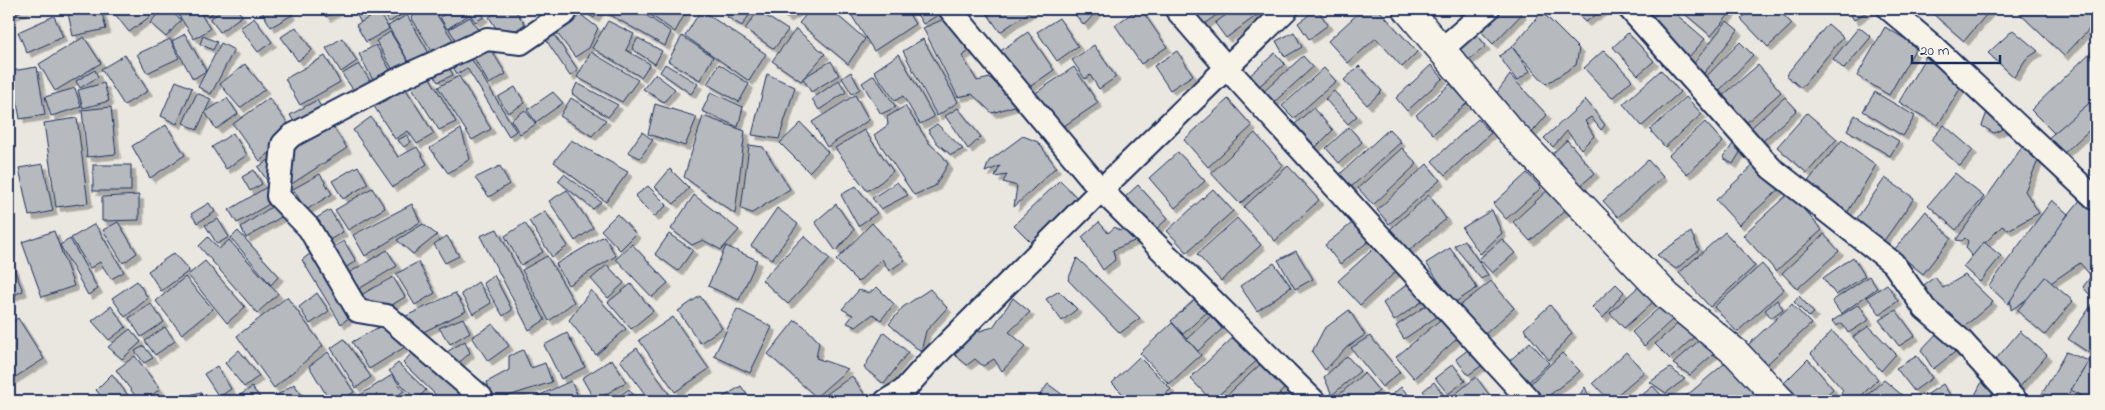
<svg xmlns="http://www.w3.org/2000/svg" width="2105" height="410" font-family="'Indie Flower',sans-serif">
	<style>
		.building { fill: #b6babf; stroke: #1b2f5e; filter: url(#shadow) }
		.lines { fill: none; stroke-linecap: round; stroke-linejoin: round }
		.minor-casing { stroke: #1b2f5e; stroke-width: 26 }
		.tertiary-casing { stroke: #1b2f5e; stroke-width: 31 }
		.minor { stroke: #f7f3e8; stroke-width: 22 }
		.tertiary { stroke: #f7f3e8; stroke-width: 28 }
	</style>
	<defs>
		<filter id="shadow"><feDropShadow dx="4.5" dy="4.5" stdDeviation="0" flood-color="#0004"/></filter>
	</defs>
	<rect width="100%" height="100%" fill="#eae7e0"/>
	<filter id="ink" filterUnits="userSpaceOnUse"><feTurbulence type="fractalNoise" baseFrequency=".02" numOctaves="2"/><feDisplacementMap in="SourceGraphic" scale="10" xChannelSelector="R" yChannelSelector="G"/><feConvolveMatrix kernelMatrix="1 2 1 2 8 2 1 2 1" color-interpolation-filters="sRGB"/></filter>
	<g filter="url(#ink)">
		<g class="building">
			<polygon points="9,9 26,9 9,17"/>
			<polygon points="67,9 101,9 106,29 73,36"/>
			<polygon points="111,9 160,9 129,32"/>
			<polygon points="162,9 168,9 181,20 166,37 150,23"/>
			<polygon points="175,9 198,9 210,29 194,39"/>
			<polygon points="201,9 219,9 206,17"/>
			<polygon points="224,9 237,9 242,16 220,32 210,19"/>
			<polygon points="260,9 288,9 292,15 271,27"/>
			<polygon points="321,9 341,9 326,17"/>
			<polygon points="355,9 377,9 379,12 361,23 354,10"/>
			<polygon points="382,9 398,9 401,15 389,22"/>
			<polygon points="426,9 433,9 453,40 433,53 411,17"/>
			<polygon points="453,9 478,9 484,17 475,22 470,14 447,29 440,17"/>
			<polygon points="503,9 514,9 525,24 503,39 489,17"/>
			<polygon points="580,9 637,9 671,32 665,46 600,9 594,18"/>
			<polygon points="642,9 685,9 687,10 675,32"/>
			<polygon points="732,9 753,9 742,26 727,17"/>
			<polygon points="780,9 801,9 786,18"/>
			<polygon points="811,9 830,9 865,39 848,64 799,23"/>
			<polygon points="857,9 906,9 915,24 874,51 850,13"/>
			<polygon points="914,9 943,9 945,11 923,24"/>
			<polygon points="984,9 1034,9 1000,32"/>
			<polygon points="1070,9 1099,9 1084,25"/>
			<polygon points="1138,9 1141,9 1167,47 1141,64 1115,25"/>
			<polygon points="1192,9 1225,9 1204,24"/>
			<polygon points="1234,9 1257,9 1260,13 1226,38 1215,23"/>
			<polygon points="1317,9 1328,25 1309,39 1298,23"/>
			<polygon points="1363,9 1378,9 1417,52 1402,67 1376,38 1348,63 1328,41"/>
			<polygon points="1453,9 1472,9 1462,17"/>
			<polygon points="1497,9 1517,9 1522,14 1493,44 1477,27"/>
			<polygon points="1572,9 1605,9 1585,22"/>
			<polygon points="1661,9 1670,9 1705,39 1687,59 1647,23"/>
			<polygon points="1679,9 1730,9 1732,11 1711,36"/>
			<polygon points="1752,9 1778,9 1792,24 1768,47 1741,19"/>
			<polygon points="1847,9 1871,9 1854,20"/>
			<polygon points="1935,9 1991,9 1964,41 1932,13"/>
			<polygon points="2015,9 2086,9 2096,19 2096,22 2064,56"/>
			<polygon points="575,10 598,28 589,48 575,57 553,28"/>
			<polygon points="701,10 766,54 749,81 685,36"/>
			<polygon points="758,11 788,30 774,49 745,29"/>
			<polygon points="379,12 389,29 366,42 356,25"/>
			<polygon points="1542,12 1579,49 1576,65 1546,84 1512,47"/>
			<polygon points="407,15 429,53 410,64 388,26"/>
			<polygon points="54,16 63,37 27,53 18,32"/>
			<polygon points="470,17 481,35 460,47 449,29"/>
			<polygon points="949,17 975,47 962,56 977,81 990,78 1017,105 992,113 972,94 958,97 923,28"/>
			<polygon points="254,18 272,42 258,52 240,28"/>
			<polygon points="1059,18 1078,46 1057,61 1037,32"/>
			<polygon points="608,21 634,34 626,50 650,64 641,77 592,48"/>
			<polygon points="1727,21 1738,30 1701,77 1690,68"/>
			<polygon points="1828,24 1843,37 1801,88 1786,75"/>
			<polygon points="296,27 312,50 298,61 281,37"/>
			<polygon points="1471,27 1486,46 1466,62 1451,45"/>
			<polygon points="1859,27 1871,37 1844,69 1833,59"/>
			<polygon points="1885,27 1917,46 1889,95 1857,76"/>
			<polygon points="550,29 578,70 570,76 542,34"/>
			<polygon points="796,29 825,54 801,81 772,61"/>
			<polygon points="2013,30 2038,51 2026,59 2014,77 1988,53"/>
			<polygon points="390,32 411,66 396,75 376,41"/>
			<polygon points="1028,32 1054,70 1025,90 999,52"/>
			<polygon points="1294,32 1302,47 1285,57 1276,41"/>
			<polygon points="1628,33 1654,61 1638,75 1613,47"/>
			<polygon points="185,34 206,71 193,79 172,41"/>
			<polygon points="203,36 217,42 213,50 200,44"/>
			<polygon points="682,36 713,57 700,80 668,61"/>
			<polygon points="84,37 101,63 55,91 39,64"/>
			<polygon points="342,38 357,61 341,72 326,48"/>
			<polygon points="638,38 662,51 655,64 632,49"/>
			<polygon points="170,39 179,58 147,73 137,54"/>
			<polygon points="923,39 958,102 937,116 903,51"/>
			<polygon points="1740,42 1753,55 1717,93 1703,80"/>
			<polygon points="221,43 234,50 211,94 198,87"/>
			<polygon points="487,43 506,74 489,84 470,51"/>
			<polygon points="376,45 393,75 375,84 359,54"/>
			<polygon points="1094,45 1116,77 1099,89 1090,75 1085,79 1072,60"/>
			<polygon points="1512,47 1530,71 1517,81 1499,56"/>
			<polygon points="2096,47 2096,96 2057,136 2031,110"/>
			<polygon points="1604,50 1632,80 1612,98 1584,68"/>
			<polygon points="1177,51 1193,75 1170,90 1154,66"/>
			<polygon points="467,52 516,131 509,136 467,68 457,74 450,61"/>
			<polygon points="591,52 638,80 622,102 577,77"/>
			<polygon points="1275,53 1285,64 1257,88 1247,78"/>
			<polygon points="899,54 934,117 920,124 903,96 895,101 874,71"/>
			<polygon points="125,55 148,91 124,105 101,69"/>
			<polygon points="325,56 340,82 300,105 285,79"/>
			<polygon points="1303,56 1313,67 1272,104 1262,93"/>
			<polygon points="1926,56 1966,79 1938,125 1899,102"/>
			<polygon points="445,61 453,75 438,82 429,68"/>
			<polygon points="831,61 839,75 811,92 803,78"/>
			<polygon points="245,64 265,89 240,108 220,84"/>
			<polygon points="359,64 373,85 357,95 342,74"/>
			<polygon points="665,64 698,84 691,94 660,72"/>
			<polygon points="719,64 749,84 739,102 707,84"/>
			<polygon points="1431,65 1443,78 1407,111 1396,98"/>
			<polygon points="1758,65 1781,92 1745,124 1721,97"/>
			<polygon points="1359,66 1382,91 1367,105 1344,80"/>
			<polygon points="37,67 45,115 20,119 12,71"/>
			<polygon points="1074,67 1098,103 1058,130 1034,94"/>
			<polygon points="1324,68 1336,81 1294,118 1282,106"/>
			<polygon points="95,70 98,77 80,88 76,81"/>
			<polygon points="1661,70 1680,92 1642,126 1623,104"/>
			<polygon points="851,72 860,89 852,94 842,78"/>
			<polygon points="427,73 456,122 439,130 409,83"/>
			<polygon points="655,74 675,89 664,102 643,89"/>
			<polygon points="767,74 795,87 779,139 752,135"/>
			<polygon points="874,75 896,107 881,114 862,83"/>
			<polygon points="1510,75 1547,115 1529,136 1490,102"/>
			<polygon points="459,76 491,129 472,140 438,87"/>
			<polygon points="839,80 846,92 819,110 812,99"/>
			<polygon points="176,81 192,88 177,124 161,116"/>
			<polygon points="104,83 109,101 83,108 78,90"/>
			<polygon points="402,83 434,134 417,144 408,131 395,139 370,100"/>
			<polygon points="577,83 618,105 608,117 572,94"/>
			<polygon points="1450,84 1467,103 1433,134 1416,115"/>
			<polygon points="515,87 525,103 508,113 498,97"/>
			<polygon points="75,88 81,107 51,116 45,97"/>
			<polygon points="1334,91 1357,116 1348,124 1325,99"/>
			<polygon points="553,92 563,103 536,122 527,110"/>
			<polygon points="711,92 743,107 738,127 702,111"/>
			<polygon points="1875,92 1915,116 1903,136 1863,111"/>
			<polygon points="197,93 211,99 197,130 183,123"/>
			<polygon points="855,95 869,120 827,147 812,122"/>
			<polygon points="1686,97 1702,114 1665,147 1650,130"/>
			<polygon points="1785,97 1797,110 1763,141 1751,128"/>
			<polygon points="227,98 238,114 216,129 205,112"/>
			<polygon points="269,98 294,132 260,161 233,124"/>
			<polygon points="571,98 606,120 592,136 560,116"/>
			<polygon points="1228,99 1252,126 1208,167 1184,140"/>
			<polygon points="317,100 326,116 299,131 290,115"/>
			<polygon points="1586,100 1605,125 1601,130 1591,117 1585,121 1594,136 1581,149 1567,131 1553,147 1544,138"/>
			<polygon points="2093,100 2095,125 2063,154 2046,140"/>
			<polygon points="655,104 697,117 685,146 648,134"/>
			<polygon points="905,106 929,143 943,156 948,164 935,186 914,195 874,135 888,125 887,117"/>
			<polygon points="111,107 116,154 87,157 82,110"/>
			<polygon points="958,108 981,137 968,149 945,116"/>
			<polygon points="1313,108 1333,130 1316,147 1295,124"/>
			<polygon points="525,110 536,124 520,134 511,120"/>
			<polygon points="1987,112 2007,127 1994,133 1982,126"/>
			<polygon points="1807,113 1837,139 1807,173 1777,147"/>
			<polygon points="1855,115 1899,141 1890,156 1847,130"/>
			<polygon points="703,116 745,131 735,214 684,177"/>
			<polygon points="371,117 398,157 417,147 427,164 393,187 353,130"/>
			<polygon points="77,118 88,203 56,207 44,123"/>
			<polygon points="1478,119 1491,133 1445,175 1432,161"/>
			<polygon points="329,121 347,148 287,187 286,148"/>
			<polygon points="1705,122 1723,142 1687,174 1669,155"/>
			<polygon points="801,123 828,152 809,172 780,143"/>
			<polygon points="937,124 963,149 951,155 937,143 928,130"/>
			<polygon points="166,125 185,155 150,178 132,146"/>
			<polygon points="1944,125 1973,150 1960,166 1931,140"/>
			<polygon points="1349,127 1362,142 1339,163 1326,148"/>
			<polygon points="461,129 470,159 448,173 430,148"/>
			<polygon points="1389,129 1401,142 1351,187 1340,174"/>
			<polygon points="864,130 893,171 881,182 867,191 835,148"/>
			<polygon points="642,132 653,140 640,158 628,152"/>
			<polygon points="233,133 247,155 226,169 212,147"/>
			<polygon points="1255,133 1283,165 1240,204 1211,173"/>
			<polygon points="407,135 411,142 404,147 398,140"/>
			<polygon points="1023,136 1038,142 1056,167 1014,207 1017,186 1003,182 1007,175 995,177 1000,166 985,172 989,161"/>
			<polygon points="571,140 628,172 606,202 554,162"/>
			<polygon points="1567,140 1595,173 1578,188 1549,157"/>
			<polygon points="1842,140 1876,165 1844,218 1805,185"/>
			<polygon points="1735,141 1742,149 1733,164 1723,158"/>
			<polygon points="2025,143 2040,156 2025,191 2039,213 2008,230 2002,226 1972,256 1966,249 1968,241 1965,238 1962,241 1956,240"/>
			<polygon points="749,145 763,147 790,189 752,213 741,209"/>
			<polygon points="1402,148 1417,164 1373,205 1358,188"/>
			<polygon points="1178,152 1205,181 1175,208 1149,178"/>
			<polygon points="269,160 277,175 268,182 258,167"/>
			<polygon points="1648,160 1663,177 1618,217 1603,201"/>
			<polygon points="1758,161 1782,187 1739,225 1716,200"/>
			<polygon points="43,164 53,211 29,216 19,168"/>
			<polygon points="1427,164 1440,180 1389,224 1377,210"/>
			<rect x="93" y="165" width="38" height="26"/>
			<polygon points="358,166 368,184 343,199 332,181"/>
			<polygon points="500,166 509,184 489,197 475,178"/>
			<polygon points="1288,166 1319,200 1275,241 1244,207"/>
			<polygon points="670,169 689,188 674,204 655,187"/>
			<polygon points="254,170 262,184 250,191 242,177"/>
			<polygon points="1527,173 1541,188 1506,219 1493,204"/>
			<polygon points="1955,173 1984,197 1956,230 1928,205"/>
			<polygon points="320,174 332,194 306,210 293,189"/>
			<polygon points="564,174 601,202 593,209 558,181"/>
			<polygon points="1885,178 1914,198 1881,245 1853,224"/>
			<polygon points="1060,180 1079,200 1033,244 1014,225"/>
			<polygon points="897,182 908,195 881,209 872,198"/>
			<polygon points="270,185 276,200 237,223 229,210"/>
			<polygon points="1138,185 1168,218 1154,231 1124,198"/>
			<polygon points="648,186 667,205 654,217 635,196"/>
			<polygon points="856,186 877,213 858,226 841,195"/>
			<polygon points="372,188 385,208 348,230 335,210"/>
			<polygon points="1550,188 1568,208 1530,241 1513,222"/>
			<polygon points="1213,189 1233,211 1187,252 1167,231"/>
			<polygon points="567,190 593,228 575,241 549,201"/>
			<polygon points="1789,193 1822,230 1776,271 1743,235"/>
			<polygon points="2086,193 2096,202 2096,297 2094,300 2083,287 2091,276 2080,263 2011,310 2010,286"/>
			<polygon points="139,195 139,220 102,221 102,197"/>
			<polygon points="694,195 739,230 721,250 703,240 692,245 671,229"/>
			<polygon points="1429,195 1446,219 1406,253 1388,231"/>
			<polygon points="2052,200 2068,214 2008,304 1989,286"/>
			<polygon points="279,202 286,214 246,238 241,227"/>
			<polygon points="209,203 215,212 197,223 191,214"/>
			<polygon points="412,204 420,222 365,256 353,235"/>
			<polygon points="836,204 854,230 836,251 815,222"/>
			<polygon points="777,208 798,224 772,259 751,246"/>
			<polygon points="330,210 343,232 326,242 313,220"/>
			<polygon points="1492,210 1502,233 1480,254 1462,228"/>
			<polygon points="545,211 568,246 552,257 529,221"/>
			<polygon points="1926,211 1951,238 1923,274 1894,250"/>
			<polygon points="617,214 636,234 620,250 601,230"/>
			<polygon points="1237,218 1261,245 1221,281 1197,254"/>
			<polygon points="218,219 229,237 217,244 205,225"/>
			<polygon points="1357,219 1374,237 1340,264 1325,245"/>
			<polygon points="118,222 137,253 123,263 103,230"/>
			<polygon points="1099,222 1108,233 1115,227 1120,231 1126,226 1139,239 1113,250 1115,260 1103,270 1082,237"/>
			<polygon points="525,223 543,252 521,265 505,236"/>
			<polygon points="872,223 905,260 889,271 882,259 858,282 836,260"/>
			<polygon points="95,224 124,272 111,279 100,262 90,268 71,238"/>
			<polygon points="423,224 437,235 413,254 397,240"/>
			<polygon points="497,229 545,320 529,330 480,236"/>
			<polygon points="54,231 74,286 42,297 22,242"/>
			<polygon points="238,231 279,276 271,285 231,238"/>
			<polygon points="1691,232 1699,250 1676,269 1657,255"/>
			<polygon points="1725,232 1755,266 1710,307 1679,273"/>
			<polygon points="669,234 693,250 678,271 655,254"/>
			<polygon points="1824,234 1839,251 1797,289 1782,273"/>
			<polygon points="447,236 459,256 445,263 434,244"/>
			<polygon points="604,236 616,256 568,285 556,264"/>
			<polygon points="804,236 830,259 788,304 762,280"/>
			<polygon points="208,237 219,249 229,240 278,294 257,313 199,246"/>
			<polygon points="70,239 98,289 88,295 60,245"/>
			<polygon points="1502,239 1515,253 1492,273 1479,259"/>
			<polygon points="1464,240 1488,275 1481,279 1454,246"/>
			<polygon points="344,241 356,261 340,271 328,250"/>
			<polygon points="1381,242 1402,266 1360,305 1338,281"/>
			<polygon points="1984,242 2001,256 1980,282 1963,267"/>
			<polygon points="632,244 668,283 652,297 616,259"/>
			<polygon points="726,246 757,260 739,300 708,286"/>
			<polygon points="1450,248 1477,288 1454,303 1426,263"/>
			<polygon points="316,249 356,312 341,324 302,260"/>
			<polygon points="387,250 397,266 357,290 347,274"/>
			<polygon points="1296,251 1313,279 1295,289 1278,260"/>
			<polygon points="174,253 189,271 161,291 148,271"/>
			<polygon points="547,256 574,302 549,321 522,270"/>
			<polygon points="1853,257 1865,276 1836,295 1823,278"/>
			<polygon points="9,258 23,291 9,297"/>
			<polygon points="1077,258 1140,318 1120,333 1068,280"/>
			<polygon points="205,261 245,307 227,323 188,275"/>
			<polygon points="418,262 435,293 415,305 396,274"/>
			<polygon points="1274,263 1291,287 1257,311 1240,286"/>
			<polygon points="1762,264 1784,289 1737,332 1714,307"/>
			<polygon points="607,265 624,283 608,298 591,279"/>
			<polygon points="494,275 512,310 503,316 483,283"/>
			<polygon points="1965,275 1993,302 1965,326 1954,331 1921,287 1935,277 1943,288"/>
			<polygon points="1869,276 1877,288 1841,314 1832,301"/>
			<polygon points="185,277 213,309 182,334 156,301"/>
			<polygon points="393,277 405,297 382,311 368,309 359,296"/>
			<polygon points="2045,277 2073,301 2045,335 2017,311"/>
			<polygon points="1414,279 1430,296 1394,321 1383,303"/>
			<polygon points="137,281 148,298 125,317 112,298"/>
			<polygon points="1491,281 1514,308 1483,336 1457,308"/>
			<polygon points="478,282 491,303 473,314 461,294"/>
			<polygon points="631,284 653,311 631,329 608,302"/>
			<polygon points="1616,284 1624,292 1603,318 1592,307"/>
			<polygon points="1887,284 1898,301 1880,314 1867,297"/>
			<polygon points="877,287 894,304 881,320 873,314 856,327 847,323 853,315 842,309 859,290 869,293"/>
			<polygon points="1638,287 1653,302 1624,328 1610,313"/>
			<polygon points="930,289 947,308 926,331 921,352 889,324 903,307"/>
			<polygon points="591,290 626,329 596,355 569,320"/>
			<polygon points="1059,291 1077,309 1062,321 1046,299"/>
			<polygon points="317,293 329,311 310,324 299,307"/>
			<polygon points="455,293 466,311 417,335 406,316"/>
			<polygon points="700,296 722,328 700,343 678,311"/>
			<polygon points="1799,296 1814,313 1809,317 1794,302"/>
			<polygon points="287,297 323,346 274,388 237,336"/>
			<polygon points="1013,298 1030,312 1009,332 1026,346 1002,371 994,359 983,366 975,359 967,365 955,355 970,334 993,327"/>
			<polygon points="1195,299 1207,312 1183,334 1171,321"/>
			<polygon points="1777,300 1783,309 1771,318 1765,310"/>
			<polygon points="1430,303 1438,316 1404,339 1396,326"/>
			<polygon points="2093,303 2096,305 2096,342 2089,353 2068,339"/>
			<polygon points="151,304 164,322 141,337 129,318"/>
			<polygon points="1792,304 1811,324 1766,365 1748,345"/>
			<polygon points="1859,304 1869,320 1848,333 1842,323 1836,326 1832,321"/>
			<polygon points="1550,305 1572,333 1549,360 1524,329"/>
			<polygon points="111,306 126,327 109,340 92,321"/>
			<polygon points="1661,306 1673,319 1644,346 1632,332"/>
			<polygon points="737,309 772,327 750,373 714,356"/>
			<polygon points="1349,310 1365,335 1347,347 1325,370 1312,352 1324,329"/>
			<polygon points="1896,310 1915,336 1899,346 1879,320"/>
			<polygon points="1446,315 1461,335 1414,378 1396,357"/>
			<polygon points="1211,316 1222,329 1198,351 1187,339"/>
			<polygon points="673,317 709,369 675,392 639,340"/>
			<polygon points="18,318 44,359 9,381 9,324"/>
			<polygon points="463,318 470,332 450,344 439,328"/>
			<polygon points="795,320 804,326 819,342 816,358 848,369 816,397 768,354"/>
			<polygon points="1682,320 1695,336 1670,359 1655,344"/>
			<polygon points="388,322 405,347 369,369 352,342"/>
			<polygon points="1172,323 1201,355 1169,384 1140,353"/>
			<polygon points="493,324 509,346 488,361 472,337"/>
			<polygon points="1869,326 1896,354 1881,371 1853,337"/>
			<polygon points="165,327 175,341 155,355 145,341"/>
			<polygon points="130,329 141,342 122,359 108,347"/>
			<polygon points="1941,329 1959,349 1933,369 1921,350"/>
			<polygon points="1832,331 1878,379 1856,401 1837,401 1843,390 1811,354"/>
			<polygon points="2020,331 2047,355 2018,389 1991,365"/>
			<polygon points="884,332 908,352 884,384 864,368"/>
			<polygon points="567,333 585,367 561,379 544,345"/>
			<polygon points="1238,333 1261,357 1212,401 1190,378"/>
			<polygon points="1705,335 1721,347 1690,375 1673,364"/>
			<polygon points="1370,336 1400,372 1382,387 1351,348"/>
			<polygon points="344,339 371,377 356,388 331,348"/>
			<polygon points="465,341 470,353 454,367 445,353"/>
			<polygon points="1530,342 1549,363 1523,387 1504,366"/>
			<polygon points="1474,345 1487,362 1468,375 1456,359"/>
			<polygon points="144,346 153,358 144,363 135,351"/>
			<polygon points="417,347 471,398 468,401 442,401 403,363"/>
			<polygon points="637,348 669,394 658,401 650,401 620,360"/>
			<polygon points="239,350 259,376 244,387 225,363"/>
			<polygon points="523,350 531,368 545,363 552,382 493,401 487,382 509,370 509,356"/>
			<polygon points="328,352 354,392 340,401 330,401 309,366"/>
			<polygon points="1626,352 1644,372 1610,401 1593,383"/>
			<polygon points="2066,352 2089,361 2064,401 2038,401"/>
			<polygon points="1562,353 1580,371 1542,401 1536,401 1527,387"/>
			<polygon points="135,356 160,389 144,401 139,401 116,370"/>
			<polygon points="1347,356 1360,371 1332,395 1324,377"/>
			<polygon points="1917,356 1932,378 1914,391 1896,368"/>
			<polygon points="1139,357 1171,389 1158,401 1130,401 1112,383"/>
			<polygon points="612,359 626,382 595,401 582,378"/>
			<polygon points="1808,359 1833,389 1820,401 1803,401 1784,383"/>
			<polygon points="1264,361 1285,388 1272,401 1221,401"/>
			<polygon points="2089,361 2096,364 2096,390 2090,400 2071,390"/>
			<polygon points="398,363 426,390 416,400 389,371"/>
			<polygon points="1725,363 1759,395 1752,401 1690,401 1685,397"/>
			<polygon points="1453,364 1465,381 1448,394 1435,378"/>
			<polygon points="217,366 231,389 219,397 204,374"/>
			<polygon points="1670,368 1685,379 1666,393 1650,382"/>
			<polygon points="1364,373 1379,391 1367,401 1332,401"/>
			<polygon points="112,374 132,401 105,401 96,390"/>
			<polygon points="392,375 404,391 389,401 353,401 352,400"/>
			<polygon points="852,376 867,398 863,401 817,401"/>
			<polygon points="1985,376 1998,393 1993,401 1972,401"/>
			<polygon points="1476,377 1494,401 1447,401"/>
			<polygon points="1884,380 1909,401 1861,401"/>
			<polygon points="571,381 580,401 530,401 529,400"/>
			<polygon points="1434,382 1446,398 1438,401 1431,401 1423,391"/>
			<polygon points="294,384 306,401 268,401"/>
			<polygon points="1048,384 1071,401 1035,401"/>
			<polygon points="1943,384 1954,401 1924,401 1922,398"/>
			<polygon points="741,386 751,401 717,401"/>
			<polygon points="1653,386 1666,401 1635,401"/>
			<polygon points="252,387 262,401 234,401 233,400"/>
			<polygon points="1401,387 1414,401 1385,401"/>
			<polygon points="1585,387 1591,401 1575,401"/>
			<polygon points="1292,388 1303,401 1278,401"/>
			<polygon points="629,389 638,401 611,401"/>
			<polygon points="201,392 203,401 168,401"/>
		</g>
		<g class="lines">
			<defs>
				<g id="minor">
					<polyline points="950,9 1101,190 1314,401"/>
					<polyline points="1176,9 1227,68 1530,401"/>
					<polyline points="1630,9 1771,168 1893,263 1925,309 1960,339 2016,401"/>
					<polyline points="1889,9 1934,47 2096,199"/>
					<polyline points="1441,50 1488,9"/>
					<polyline points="476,401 481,397 387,316 358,311 309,228 278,196 283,144 291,136 403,77 487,39 521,43 565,13 567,9"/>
					<polyline points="886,401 903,391 928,363 1101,190 1287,9"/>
				</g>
				<polyline id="tertiary" points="1407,9 1510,131 1667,296 1736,353 1781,401"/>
			</defs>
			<use href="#minor" class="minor-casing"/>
			<use href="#tertiary" class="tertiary-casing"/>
			<use href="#minor" class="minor"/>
			<use href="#tertiary" class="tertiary"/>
		</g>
	</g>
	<rect width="2105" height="410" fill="none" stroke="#f7f3e8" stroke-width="30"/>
	<rect x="15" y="15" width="2075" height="380" fill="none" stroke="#1b2f5e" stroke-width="2" filter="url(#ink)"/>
	<path d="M1912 55v8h88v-8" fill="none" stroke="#1b2f5e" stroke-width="2.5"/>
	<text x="1920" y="55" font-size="15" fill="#1b2f5e" stroke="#f7f3e8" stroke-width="4" paint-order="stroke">20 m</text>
</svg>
